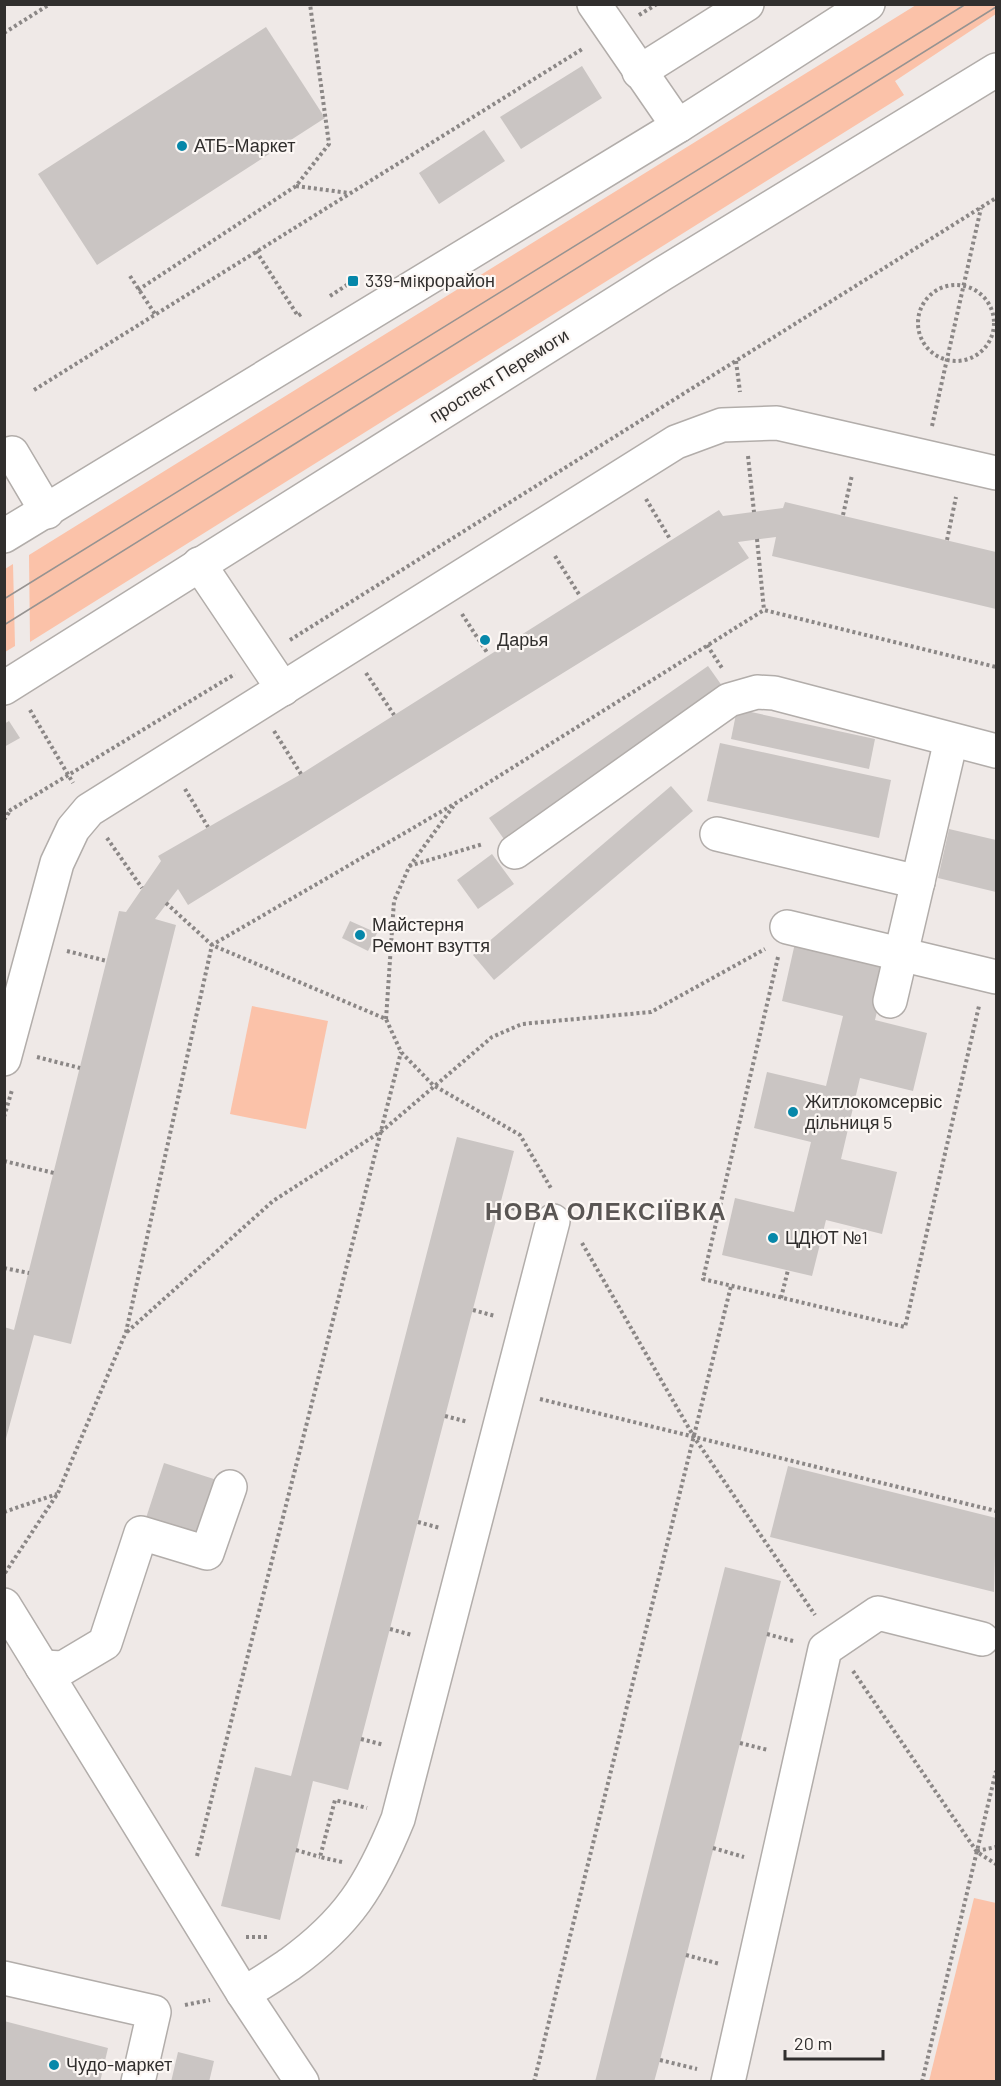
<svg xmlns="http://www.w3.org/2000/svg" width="1001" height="2086" font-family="Barlow,sans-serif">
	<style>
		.green { fill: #fbc2a9 }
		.building { fill: #cac5c3 }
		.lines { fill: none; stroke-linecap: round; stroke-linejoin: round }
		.minor-casing { stroke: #b2adaa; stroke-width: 36 }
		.major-casing { stroke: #b2adaa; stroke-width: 36 }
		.path { stroke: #8b8786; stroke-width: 4; stroke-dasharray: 3 3; stroke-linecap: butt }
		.minor { stroke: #fff; stroke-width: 33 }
		.major { stroke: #fff; stroke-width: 33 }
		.tram { stroke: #979391; stroke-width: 1.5 }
		.poi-dot { fill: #0687a9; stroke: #fcf7f4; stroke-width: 2 }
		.labels { text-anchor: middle; stroke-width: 4.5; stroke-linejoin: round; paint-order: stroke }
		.poi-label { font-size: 18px; fill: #312f2e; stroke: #fcf7f4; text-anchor: start }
		.street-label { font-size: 18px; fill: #312f2e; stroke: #fcf7f4 }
		.district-label { font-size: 24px; font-weight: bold; letter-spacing: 1.5px; fill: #5a5654; stroke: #fcf7f4 }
	</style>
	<rect width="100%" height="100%" fill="#efe9e7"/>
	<g class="green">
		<polygon points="916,5 996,5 996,14 895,81 904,95 30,642 29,555"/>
		<polygon points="13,564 15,646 5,652 5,569"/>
		<polygon points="252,1006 328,1021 306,1129 230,1114"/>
		<polygon points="974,1898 996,1903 996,2081 929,2081"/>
	</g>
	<g class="building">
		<polygon points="266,27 325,118 97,265 38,174"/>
		<polygon points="582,66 602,98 521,149 500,117"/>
		<polygon points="484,130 505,161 439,204 419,173"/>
		<polygon points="785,502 996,552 996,609 772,556 776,537 738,542 749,558 188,905 178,889 155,919 176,925 71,1344 34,1335 4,1446 4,1327 14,1330 119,911 126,912 161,861 158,856 301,774 719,510 723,516 783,508"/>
		<polygon points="708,666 725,690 506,842 489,818"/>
		<polygon points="737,709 875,739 869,769 731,739"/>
		<polygon points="9,721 20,738 4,747 4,724"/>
		<polygon points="720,743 891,780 879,838 707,801"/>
		<polygon points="671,786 693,811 494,980 473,955"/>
		<polygon points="949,829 996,840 996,892 938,878"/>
		<polygon points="492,854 514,884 478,909 457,880"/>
		<polygon points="350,921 377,933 368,951 342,938"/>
		<polygon points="795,943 888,965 875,1020 927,1033 913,1091 860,1078 841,1159 897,1172 882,1234 826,1220 812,1276 722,1255 735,1198 794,1212 811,1142 754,1128 767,1072 826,1086 843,1016 782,1001"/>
		<polygon points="457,1137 514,1151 348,1790 313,1781 280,1920 221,1906 255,1767 291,1776"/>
		<polygon points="164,1463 220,1481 202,1536 146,1518"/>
		<polygon points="788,1466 996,1518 994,1592 770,1537"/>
		<polygon points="725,1567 781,1581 660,2060 654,2082 595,2082"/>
		<polygon points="4,2021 108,2048 100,2082 4,2082"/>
		<polygon points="178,2052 214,2061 209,2082 171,2082"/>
	</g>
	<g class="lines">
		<defs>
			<g id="minor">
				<polyline points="594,4 678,126"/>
				<polyline points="639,72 747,4"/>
				<polyline points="12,453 47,512"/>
				<polyline points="199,564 283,689"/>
				<polyline points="717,834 918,882"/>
				<polyline points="515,852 729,700 757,692 774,693 996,751"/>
				<polyline points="787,927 996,977"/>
				<polyline points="890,1001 951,740"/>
				<polyline points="4,1059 57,863 73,829 89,810 676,442 722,425 777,423 996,473"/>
				<polyline points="4,1605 243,1993 302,2082"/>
				<polyline points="42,1667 63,1668 105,1643 141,1533 207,1553 230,1487"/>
				<polyline points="4,1978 154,2012 138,2082"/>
				<path d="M243 1993C260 1985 275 1974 290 1964 348 1922 371 1885 398 1819L553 1221"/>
				<polyline points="728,2082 825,1649 878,1613 982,1639"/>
			</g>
			<g id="major">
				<polyline points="4,536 678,126 868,4"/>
				<polyline points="4,688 662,274 996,70"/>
			</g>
		</defs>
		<use href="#minor" class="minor-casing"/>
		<use href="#major" class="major-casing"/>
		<g class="path">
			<polyline points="639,15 657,4"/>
			<polyline points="4,33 50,4"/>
			<polyline points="296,186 349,193"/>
			<polyline points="256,251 298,316 301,314"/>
			<polyline points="130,276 155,314"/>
			<circle cx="956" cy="323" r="38"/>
			<polyline points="138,290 296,186 329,144 310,4"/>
			<polyline points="330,296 353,281"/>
			<polyline points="736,361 740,392"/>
			<polyline points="34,390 584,48"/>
			<polyline points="932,426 981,208"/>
			<polyline points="748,456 754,512"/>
			<polyline points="646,499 670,539"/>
			<polyline points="843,515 852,475"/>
			<polyline points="757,539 764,610"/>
			<polyline points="947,540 956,497"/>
			<polyline points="555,556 580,596"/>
			<polyline points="462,614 488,654"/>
			<polyline points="290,640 996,198"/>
			<polyline points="707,645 722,668"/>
			<polyline points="366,673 394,715"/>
			<polyline points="30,710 73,783"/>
			<polyline points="274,731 301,774"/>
			<polyline points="185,789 208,827"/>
			<polyline points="4,814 235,674"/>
			<polyline points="4,820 10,811"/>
			<polyline points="107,838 142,888"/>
			<polyline points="409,866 483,844"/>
			<polyline points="166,903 212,945 386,1019 401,1052 433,1085 520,1135 552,1190"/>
			<polyline points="67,951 107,961"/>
			<polyline points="778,957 703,1279 905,1327 979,1006"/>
			<polyline points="386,1019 394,901 409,867 455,804"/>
			<polyline points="37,1057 80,1068"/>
			<polyline points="4,1117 12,1090"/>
			<polyline points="4,1161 54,1173"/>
			<polyline points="500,1205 523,1211"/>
			<polyline points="582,1243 694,1437 815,1615"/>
			<polyline points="4,1268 29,1273"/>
			<polyline points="781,1298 788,1270"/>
			<polyline points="473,1310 495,1316"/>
			<polyline points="127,1332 273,1201 382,1131 492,1037 522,1024 651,1012 765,949"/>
			<polyline points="540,1399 996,1511"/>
			<polyline points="445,1416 468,1422"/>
			<polyline points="4,1512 57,1494"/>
			<polyline points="418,1522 440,1528"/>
			<polyline points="5,1573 58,1493 126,1332 212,945 456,803 764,610 996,667"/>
			<polyline points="390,1629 412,1635"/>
			<polyline points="767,1634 793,1641"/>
			<polyline points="853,1671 977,1852 996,1864"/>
			<polyline points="361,1739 384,1745"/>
			<polyline points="740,1743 768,1750"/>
			<polyline points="713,1848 744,1857"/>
			<polyline points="296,1850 320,1857"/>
			<polyline points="977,1851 996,1847"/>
			<polyline points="197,1856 401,1052"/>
			<polyline points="342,1862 320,1857 335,1800 367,1808"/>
			<polyline points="246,1937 269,1937"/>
			<polyline points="686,1955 720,1964"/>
			<polyline points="185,2005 210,2000"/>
			<polyline points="660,2060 697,2069"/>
			<polyline points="534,2082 731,1286"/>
			<polyline points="922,2082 996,1771"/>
		</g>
		<use href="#minor" class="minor"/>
		<use href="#major" class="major"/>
		<g class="tram">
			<polyline points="4,599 966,4"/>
			<polyline points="4,625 996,7"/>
		</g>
	</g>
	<g class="poi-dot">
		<circle cx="182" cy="146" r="6"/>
		<rect x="347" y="275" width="12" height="12" rx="3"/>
		<circle cx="485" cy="640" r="6"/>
		<circle cx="360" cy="935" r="6"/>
		<circle cx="793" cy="1112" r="6"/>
		<circle cx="773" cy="1238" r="6"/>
		<circle cx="54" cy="2065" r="6"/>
	</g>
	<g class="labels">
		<g class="poi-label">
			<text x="194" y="152">АТБ-Маркет</text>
			<text x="365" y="287">339-мiкрорайон</text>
			<text x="497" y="646">Дарья</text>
			<text x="372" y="931">Майстерня<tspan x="372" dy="21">Ремонт взуття</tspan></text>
			<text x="805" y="1108">Житлокомсервіс<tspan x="805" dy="21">дільниця 5</tspan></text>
			<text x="785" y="1244">ЦДЮТ №1</text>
			<text x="66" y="2071">Чудо-маркет</text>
		</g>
		<g class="street-label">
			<text transform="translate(499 376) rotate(-32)" y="6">проспект Перемоги</text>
		</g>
		<g class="district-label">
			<text x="606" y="1220">НОВА ОЛЕКСІЇВКА</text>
		</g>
	</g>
	<rect width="1001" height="2086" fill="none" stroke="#312f2e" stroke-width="12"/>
	<path d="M785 2050v9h98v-9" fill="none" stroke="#312f2e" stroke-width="3"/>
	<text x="794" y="2050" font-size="18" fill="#312f2e" stroke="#fcf7f4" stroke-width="4.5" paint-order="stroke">20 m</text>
</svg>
